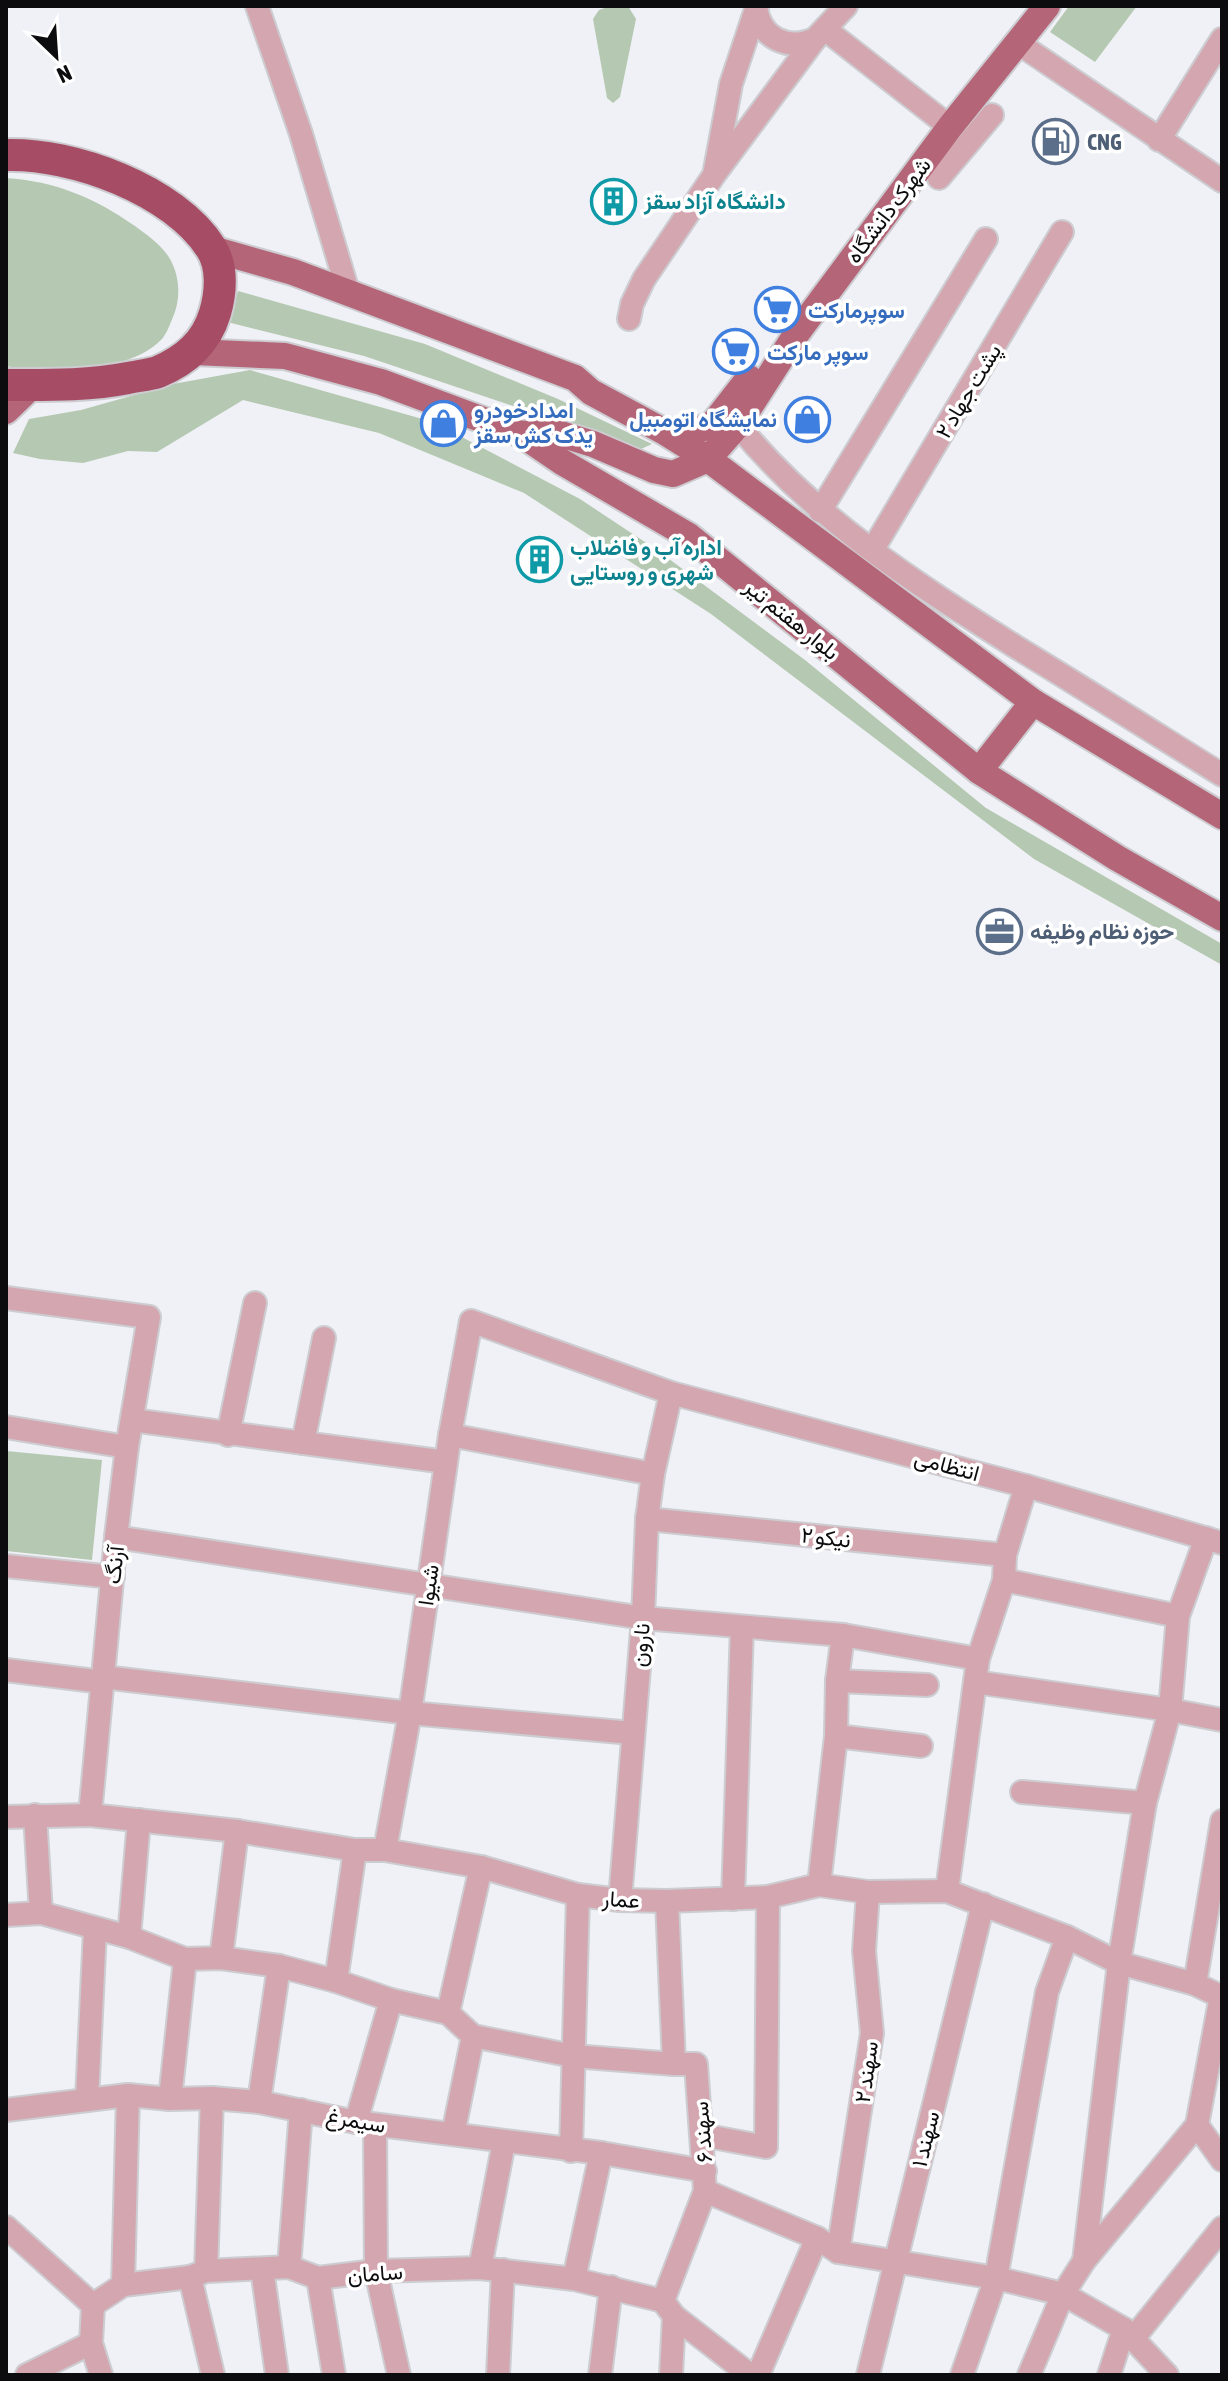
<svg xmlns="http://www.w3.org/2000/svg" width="1228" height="2381" font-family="'Asap Condensed',Vazirmatn,sans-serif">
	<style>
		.green { fill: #b5c9b2 }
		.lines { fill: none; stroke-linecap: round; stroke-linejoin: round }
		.minor-casing { stroke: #ccccd1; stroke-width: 26 }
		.major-casing { stroke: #ccccd1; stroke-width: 30 }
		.highway-casing { stroke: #ccccd1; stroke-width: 36 }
		.minor { stroke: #d4a7b0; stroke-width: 22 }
		.major { stroke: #b46678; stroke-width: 26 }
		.highway { stroke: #a64d65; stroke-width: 32 }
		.labels { text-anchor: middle; stroke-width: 7; stroke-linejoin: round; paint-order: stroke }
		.service-label { font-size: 22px; font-weight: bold; fill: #4e5e75; stroke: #fff; text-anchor: start }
		.culture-label { font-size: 22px; font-weight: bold; fill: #0d838f; stroke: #fff; text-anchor: start }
		.street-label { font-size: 22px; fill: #0c0c0e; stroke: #fff }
		.shop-label { font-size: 22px; font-weight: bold; fill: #366cbe; stroke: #fff; text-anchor: start }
	</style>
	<rect width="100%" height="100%" fill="#f0f1f6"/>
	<g class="green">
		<polygon points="610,6 628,6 636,19 620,97 613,103 607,98 593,19 599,10"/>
		<polygon points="1069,6 1137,6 1095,62 1050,32"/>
		<path d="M6 178C55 181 95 198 135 226 147 235 162 245 170 259 180 277 181 298 173 317 170 324 167 333 162 339 128 374 51 374 6 366Z"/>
		<polygon points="238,291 425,344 558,399 652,444 641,449 364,356 227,322"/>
		<polygon points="250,370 433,422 580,499 657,550 805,660 986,808 1222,944 1222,965 1034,859 711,614 524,493 379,433 243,400 157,452 128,451 83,463 40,459 13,453 29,419 81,410 173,384"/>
		<polygon points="6,1451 102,1460 92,1560 6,1551"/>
	</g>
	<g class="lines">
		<defs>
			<g id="minor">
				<polyline points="257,6 301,134 349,295"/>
				<path d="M756 7C760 38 787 51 815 39"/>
				<polyline points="826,30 950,127"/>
				<polyline points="1018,43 1222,181"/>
				<polyline points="1159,140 1222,39"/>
				<polyline points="715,170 731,84 757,6"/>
				<polyline points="939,178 992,115"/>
				<polyline points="629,319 632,304 644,279 714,175 815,39 846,6"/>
				<path d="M738 425C813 518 915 583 1016 647 1085 689 1153 732 1222 775"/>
				<polyline points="820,511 986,239"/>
				<polyline points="873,549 1062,232"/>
				<polyline points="6,1298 149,1317 127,1447 116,1537 90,1815"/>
				<polyline points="132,1420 446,1462"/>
				<polyline points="6,1427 127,1447"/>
				<polyline points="228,1435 255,1303"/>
				<polyline points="450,1435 653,1474"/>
				<polyline points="303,1443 324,1338"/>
				<polyline points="647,1519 1005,1555"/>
				<polyline points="116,1537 643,1618 843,1635 978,1659"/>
				<polyline points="6,1566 113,1577"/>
				<polyline points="1004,1580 1178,1616"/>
				<polyline points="6,1670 103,1682"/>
				<polyline points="103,1677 410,1713 632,1733"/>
				<polyline points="837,1681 927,1685"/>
				<polyline points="975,1682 1170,1710 1222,1720"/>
				<polyline points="836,1736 921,1746"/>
				<polyline points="1022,1792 1145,1803"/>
				<polyline points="35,1815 41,1913"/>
				<polyline points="6,1817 90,1815 237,1831 355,1850 385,1850 481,1867 578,1895 620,1900 667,1901 768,1897 819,1885 868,1892 947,1891 1067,1937 1119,1963 1195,1984 1222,1997"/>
				<polyline points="385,1850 410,1713 450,1435 471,1321 671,1393 1026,1486 1222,1543"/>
				<polyline points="819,1885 836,1736 837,1681 843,1635"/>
				<polyline points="947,1891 978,1659 1004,1580 1005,1555 1026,1486"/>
				<polyline points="733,1899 742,1627"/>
				<polyline points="620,1900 643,1618 647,1519 653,1474 671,1393"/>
				<polyline points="667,1901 674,2064 696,2064 705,2191 663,2301 674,2316 671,2375"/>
				<polyline points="6,1915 41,1913 129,1937 185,1959 221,1958 279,1966 336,1981 391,2000 448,2013 473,2036 573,2056 674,2064"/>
				<polyline points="129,1937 139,1820"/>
				<polyline points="221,1958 237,1831"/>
				<polyline points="336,1981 355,1850"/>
				<polyline points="1195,1984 1222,1821"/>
				<polyline points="448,2013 481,1867"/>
				<polyline points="87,2099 95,1929"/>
				<polyline points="170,2099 185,1959"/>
				<polyline points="259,2102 279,1966"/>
				<polyline points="6,2110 128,2095 170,2099 212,2098 259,2102 356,2122 601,2153 705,2171"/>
				<polyline points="356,2122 391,2000"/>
				<polyline points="375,2125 376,2271 399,2375"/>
				<polyline points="1197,2125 1222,2160"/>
				<polyline points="453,2134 473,2036"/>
				<polyline points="702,2135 766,2147 768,1897"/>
				<polyline points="571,2151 578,1895"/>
				<polyline points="705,2191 817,2238 838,2252 996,2278 1063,2294 1124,2329 1167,2375"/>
				<polyline points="6,2227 93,2305"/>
				<polyline points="838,2252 872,2033 864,1951 868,1892"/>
				<polyline points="1084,2261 1119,1963 1145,1803 1170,1710 1178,1616 1206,1538"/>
				<polyline points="289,2267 301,2110"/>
				<polyline points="480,2268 504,2142"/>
				<polyline points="262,2269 277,2375"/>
				<polyline points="206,2271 212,2098"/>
				<polyline points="190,2277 213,2375"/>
				<polyline points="318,2278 334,2375"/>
				<polyline points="574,2279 601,2153"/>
				<polyline points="123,2285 128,2095"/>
				<polyline points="93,2305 123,2285 190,2277 206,2271 289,2267 318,2278 376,2271 480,2268 574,2279 663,2301"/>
				<polyline points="93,2305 91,2343 101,2375"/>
				<polyline points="674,2316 750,2375"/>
				<polyline points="1132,2340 1222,2228"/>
				<polyline points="27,2375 91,2343"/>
				<polyline points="498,2375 503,2270"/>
				<polyline points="600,2375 611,2287"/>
				<polyline points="758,2375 817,2238"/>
				<polyline points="868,2375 983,1904"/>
				<polyline points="962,2375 996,2278 1047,1992 1067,1937"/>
				<polyline points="1029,2375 1063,2294 1084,2261 1197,2125 1221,1996"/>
				<polyline points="1109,2375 1124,2329"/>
			</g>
			<g id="major">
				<polyline points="212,249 293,272 575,378 591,392 663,431 708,459 1033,702 1222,816"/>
				<polyline points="194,352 285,356 381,382 521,434 562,462 689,536 979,771 1117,858 1222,918"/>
				<polyline points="6,411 33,385"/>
				<polyline points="665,431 694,432 713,424 749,378"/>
				<polyline points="521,434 554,432 593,444 654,470 673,474 708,459 738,425 797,333 950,127 1047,6"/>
				<polyline points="979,771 1033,702"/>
			</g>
			<path id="highway" d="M6 155C73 153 174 190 211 248 223 266 221 293 215 313 206 343 186 360 158 372 149 375 137 376 128 378 87 386 47 385 6 385"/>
		</defs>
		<use href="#minor" class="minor-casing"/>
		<use href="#major" class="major-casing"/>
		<use href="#highway" class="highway-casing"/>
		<use href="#minor" class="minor"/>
		<use href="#major" class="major"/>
		<use href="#highway" class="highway"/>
	</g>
	<defs>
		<symbol id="fuel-ring" viewBox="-11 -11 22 22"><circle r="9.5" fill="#fff" stroke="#5c6f8a" stroke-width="1.5"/><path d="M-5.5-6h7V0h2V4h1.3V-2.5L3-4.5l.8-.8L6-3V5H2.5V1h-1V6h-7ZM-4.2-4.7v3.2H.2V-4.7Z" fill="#5c6f8a"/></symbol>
		<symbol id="building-ring" viewBox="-11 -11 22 22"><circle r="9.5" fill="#fff" stroke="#0f9aa8" stroke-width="1.5"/><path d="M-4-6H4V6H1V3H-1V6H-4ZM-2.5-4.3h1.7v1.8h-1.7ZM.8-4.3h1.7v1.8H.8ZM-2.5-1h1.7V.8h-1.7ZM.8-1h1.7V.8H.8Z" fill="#0f9aa8"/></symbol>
		<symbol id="supermarket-ring" viewBox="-11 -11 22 22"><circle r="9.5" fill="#fff" stroke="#3f7fe0" stroke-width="1.5"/><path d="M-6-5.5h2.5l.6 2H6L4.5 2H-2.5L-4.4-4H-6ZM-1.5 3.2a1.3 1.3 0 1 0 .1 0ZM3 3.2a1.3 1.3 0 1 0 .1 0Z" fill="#3f7fe0"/></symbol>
		<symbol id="shop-ring" viewBox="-11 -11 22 22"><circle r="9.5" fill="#fff" stroke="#3f7fe0" stroke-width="1.5"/><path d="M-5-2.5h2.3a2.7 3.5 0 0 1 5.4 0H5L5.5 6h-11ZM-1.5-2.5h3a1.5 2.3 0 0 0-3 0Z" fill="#3f7fe0"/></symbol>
		<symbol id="office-ring" viewBox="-11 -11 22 22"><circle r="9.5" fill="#fff" stroke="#5c6f8a" stroke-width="1.5"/><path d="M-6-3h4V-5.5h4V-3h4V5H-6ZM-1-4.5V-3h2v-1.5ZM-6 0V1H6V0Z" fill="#5c6f8a"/></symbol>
	</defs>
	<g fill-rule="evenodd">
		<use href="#fuel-ring" x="1030" y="116" width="51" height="51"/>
		<use href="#building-ring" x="588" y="176" width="51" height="51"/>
		<use href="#supermarket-ring" x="752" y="284" width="51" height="51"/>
		<use href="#supermarket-ring" x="710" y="326" width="51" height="51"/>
		<use href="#shop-ring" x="782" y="394" width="51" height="51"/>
		<use href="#shop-ring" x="418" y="398" width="51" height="51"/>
		<use href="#building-ring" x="514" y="534" width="51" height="51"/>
		<use href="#office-ring" x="974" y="906" width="51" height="51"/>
	</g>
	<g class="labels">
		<g class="service-label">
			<text x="1087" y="150">CNG</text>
			<text x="1030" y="939">حوزه نظام وظیفه</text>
		</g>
		<g class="culture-label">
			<text x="644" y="209">دانشگاه آزاد سقز</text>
			<text x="570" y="555">اداره آب و فاضلاب<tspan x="570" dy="25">شهری و روستایی</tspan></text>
		</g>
		<g class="street-label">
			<text transform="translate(888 210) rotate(-53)" y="8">شهرک دانشگاه</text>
			<text transform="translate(968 391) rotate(-59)" y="8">پشت جهاد ۲</text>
			<text transform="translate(792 619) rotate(39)" y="8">بلوار هفتم تیر</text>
			<text transform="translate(947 1465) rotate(15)" y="8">انتظامی</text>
			<text transform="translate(826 1537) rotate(6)" y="8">نیکو ۲</text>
			<text transform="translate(114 1565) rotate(-84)" y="8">آرنگ</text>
			<text transform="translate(428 1585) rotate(-82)" y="8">شیوا</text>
			<text transform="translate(640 1645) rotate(-85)" y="8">نارون</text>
			<text transform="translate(621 1899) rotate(4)" y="8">عمار</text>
			<text transform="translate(866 2072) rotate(-82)" y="8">سهند ۲</text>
			<text transform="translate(356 2120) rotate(10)" y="8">سیمرغ</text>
			<text transform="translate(702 2132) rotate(-94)" y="8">سهند ۶</text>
			<text transform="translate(925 2139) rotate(-76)" y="8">سهند ۱</text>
			<text transform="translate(375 2273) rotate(-4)" y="8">سامان</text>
		</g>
		<g class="shop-label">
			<text x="808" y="318">سوپرمارکت</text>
			<text x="767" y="360">سوپر مارکت</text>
			<text x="474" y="418">امدادخودرو<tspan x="474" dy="25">یدک کش سقز</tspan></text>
			<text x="777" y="427" text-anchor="end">نمایشگاه اتومبیل</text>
		</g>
	</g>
	<rect width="1228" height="2381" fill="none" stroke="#0c0c0e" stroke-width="16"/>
	<g transform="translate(56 56) rotate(155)" stroke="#ffffff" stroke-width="6" paint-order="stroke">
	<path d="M0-6L14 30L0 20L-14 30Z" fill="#0c0c0e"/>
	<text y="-12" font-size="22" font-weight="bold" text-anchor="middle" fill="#0c0c0e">N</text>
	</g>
</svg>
